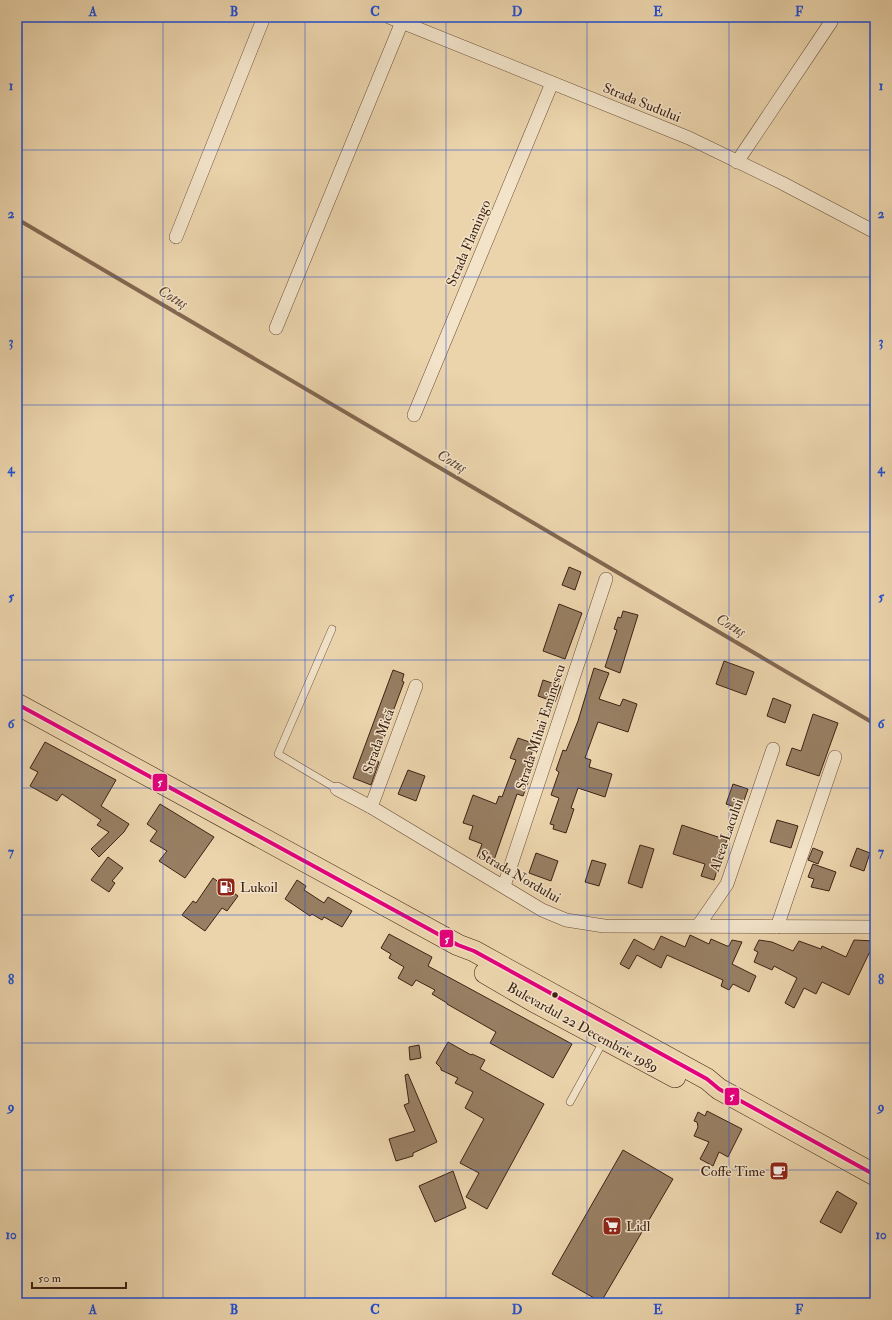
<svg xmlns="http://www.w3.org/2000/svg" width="892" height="1320" font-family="'IM FELL Double Pica',serif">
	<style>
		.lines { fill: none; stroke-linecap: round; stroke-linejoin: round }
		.stream { stroke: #836850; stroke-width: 4 }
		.building { fill: #987f63; stroke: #3f2213 }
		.lane-casing { stroke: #6a4e39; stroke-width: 8 }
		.street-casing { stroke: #6a4e39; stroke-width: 14 }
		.primary-casing { stroke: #3f2213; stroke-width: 22 }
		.lane { stroke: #f2e3c9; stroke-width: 7 }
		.street { stroke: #f2e3c9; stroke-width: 13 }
		.primary { stroke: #ebd4ac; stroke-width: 21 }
		.bus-1-casing { stroke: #f2e3c9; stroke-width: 7 }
		.bus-1 { stroke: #e5007d; stroke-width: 4 }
		.grid { fill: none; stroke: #1d4ed8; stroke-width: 1; stroke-opacity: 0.55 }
		.bus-dot { fill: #3f2213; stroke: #f2e3c9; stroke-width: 1.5 }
		.labels { text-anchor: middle; stroke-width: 3; stroke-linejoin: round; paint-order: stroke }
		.street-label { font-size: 14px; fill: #3f2213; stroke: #f2e3c9 }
		.poi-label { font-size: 14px; fill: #3f2213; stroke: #f2e3c9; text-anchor: start }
		.water-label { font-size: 15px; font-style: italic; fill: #614531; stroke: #f2e3c9 }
		.line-badge { stroke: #f2e3c9; stroke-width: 1.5 }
		.badge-label { font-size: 11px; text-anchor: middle; font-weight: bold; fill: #fff }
		.neatline { fill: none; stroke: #1d4ed8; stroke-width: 1.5 }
		.grid-label { font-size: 13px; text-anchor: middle; font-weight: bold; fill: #1d4ed8 }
	</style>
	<rect width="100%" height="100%" fill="#ebd4ac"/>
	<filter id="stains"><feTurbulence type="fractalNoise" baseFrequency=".005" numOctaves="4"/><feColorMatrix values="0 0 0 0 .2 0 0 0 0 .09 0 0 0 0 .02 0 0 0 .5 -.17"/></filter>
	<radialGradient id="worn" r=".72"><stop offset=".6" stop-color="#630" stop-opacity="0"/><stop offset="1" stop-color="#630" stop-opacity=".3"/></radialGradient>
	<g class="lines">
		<polyline class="stream" points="17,219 875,724"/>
	</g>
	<g class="building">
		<polygon points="569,567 581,572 575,590 562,585"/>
		<polygon points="559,604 582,613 565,659 543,651"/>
		<polygon points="623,611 638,615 620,673 605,667 617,630 614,629 618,617 621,618"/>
		<polygon points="724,661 754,672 746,695 716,684"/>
		<polygon points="594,668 609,673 599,699 620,706 623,699 637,704 628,732 598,722 585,758 591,760 589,767 612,774 605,797 578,788 571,808 574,809 566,833 553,829 554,825 550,824 559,798 551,795 559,772 556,770 563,750 566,751 578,721"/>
		<polygon points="393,670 404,674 402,681 404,682 375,760 379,762 371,785 353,778"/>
		<polygon points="543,680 561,686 555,702 538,696"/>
		<polygon points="773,698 791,705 785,723 767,716"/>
		<polygon points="813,714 838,723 819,776 786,765 792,748 801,751"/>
		<polygon points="518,738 535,744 523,778 529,780 523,796 517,794 493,863 477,857 482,844 469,839 473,826 463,823 473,795 496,804 499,796 502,797 516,760 510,758"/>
		<polygon points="45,742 116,780 101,806 129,824 124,832 99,857 91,849 109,832 97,825 101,820 62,794 57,801 30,786 38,772 30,768"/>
		<polygon points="408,770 425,776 416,801 398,794"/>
		<polygon points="733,784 748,789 741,809 726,804"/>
		<polygon points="160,804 214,837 185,878 159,861 167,851 150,841 157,831 147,824"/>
		<polygon points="777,820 798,826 791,848 770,842"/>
		<polygon points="682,825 727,840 714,880 701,876 705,864 673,854"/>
		<polygon points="640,845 654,849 642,888 628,883"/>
		<polygon points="813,848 823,852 818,864 808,860"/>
		<polygon points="857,848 870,853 864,871 850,866"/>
		<polygon points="536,853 558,861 551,881 529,873"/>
		<polygon points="108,857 123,868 112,881 115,883 109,892 91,880"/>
		<polygon points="592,860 606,864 599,886 585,882"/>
		<polygon points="813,864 836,872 829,891 811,887 814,879 808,877"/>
		<polygon points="213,878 238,896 227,911 222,908 205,931 182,915 193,901 196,903"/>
		<polygon points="297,880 306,886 304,890 324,903 328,897 352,911 342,927 324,917 322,920 312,914 310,916 285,899"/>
		<polygon points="389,934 432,957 428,966 572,1044 553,1078 490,1043 496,1032 447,1004 447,1003 432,994 435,990 416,980 412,986 398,978 404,967 389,958 391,954 381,948"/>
		<polygon points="690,935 709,944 711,939 727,946 729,946 732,940 742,942 732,964 756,976 749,992 733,984 729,990 721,986 723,980 667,955 661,968 637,955 629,969 620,964 634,939 654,950 661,936 685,947"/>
		<polygon points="759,940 772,942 793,951 799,941 821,949 822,946 846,957 854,940 875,941 849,995 822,982 816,994 804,988 794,1008 785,1003 797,978 774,966 772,970 754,962 758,952 754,950"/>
		<polygon points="448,1042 471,1055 472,1054 485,1060 480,1069 544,1104 487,1209 466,1197 479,1173 460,1163 484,1119 465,1108 473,1092 455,1083 458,1078 441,1070 441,1068 436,1063"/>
		<polygon points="419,1045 421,1058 410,1060 409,1047"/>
		<polygon points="408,1074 437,1142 413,1153 413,1156 396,1161 389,1139 415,1131 404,1105 409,1103 405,1075"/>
		<polygon points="707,1111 742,1129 728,1157 719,1152 713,1166 700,1159 709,1142 694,1136 698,1127 697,1122 694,1121 698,1112 705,1116"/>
		<polygon points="623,1150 673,1179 601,1302 552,1274"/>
		<polygon points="453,1171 466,1208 435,1222 419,1186"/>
		<polygon points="837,1191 857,1203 841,1233 820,1222"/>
	</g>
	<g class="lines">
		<defs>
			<g id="lane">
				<polyline points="332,629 278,754 337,789"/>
				<polyline points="570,1102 604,1040"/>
			</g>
			<g id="street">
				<polyline points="389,17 689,138 782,183 875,232"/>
				<polyline points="737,162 831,22"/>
				<polyline points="176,237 264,17"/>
				<polyline points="276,328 402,22"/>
				<polyline points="414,415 552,83"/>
				<polyline points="337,789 371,807 542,910 566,920 604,926 875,927"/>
				<polyline points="371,807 416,686"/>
				<polyline points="504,886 606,579"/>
				<polyline points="698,926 727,884 773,749"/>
				<polyline points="777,927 835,757"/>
			</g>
			<g id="primary">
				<polyline points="17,704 458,945 474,951 707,1079 719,1089 875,1175"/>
				<polyline points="485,973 533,1001 675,1077"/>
			</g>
		</defs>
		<use href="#lane" class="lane-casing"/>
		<use href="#street" class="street-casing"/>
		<use href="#primary" class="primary-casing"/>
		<use href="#lane" class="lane"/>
		<use href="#street" class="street"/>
		<use href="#primary" class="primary"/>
		<defs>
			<polyline id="bus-1" points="17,704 458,945 474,951 707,1079 719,1089 875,1175"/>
		</defs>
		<use href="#bus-1" class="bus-1-casing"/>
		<use href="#bus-1" class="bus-1"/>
	</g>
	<path class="grid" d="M163 17V1303M305 17V1303M446 17V1303M587 17V1303M729 17V1303M17 150H875M17 277H875M17 405H875M17 532H875M17 660H875M17 788H875M17 915H875M17 1043H875M17 1170H875"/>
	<defs>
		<symbol id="fuel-square" viewBox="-11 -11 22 22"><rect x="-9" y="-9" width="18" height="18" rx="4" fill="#8f2418" stroke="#f2e3c9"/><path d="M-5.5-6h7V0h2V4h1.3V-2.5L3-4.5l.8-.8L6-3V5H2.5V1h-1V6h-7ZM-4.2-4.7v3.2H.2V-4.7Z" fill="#fff"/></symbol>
		<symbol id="cafe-square" viewBox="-11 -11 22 22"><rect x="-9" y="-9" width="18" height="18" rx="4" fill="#8f2418" stroke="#f2e3c9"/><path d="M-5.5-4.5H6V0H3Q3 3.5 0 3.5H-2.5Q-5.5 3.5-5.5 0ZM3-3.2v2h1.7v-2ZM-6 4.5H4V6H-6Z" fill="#fff"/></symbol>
		<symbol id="supermarket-square" viewBox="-11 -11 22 22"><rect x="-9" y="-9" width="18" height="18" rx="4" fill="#8f2418" stroke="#f2e3c9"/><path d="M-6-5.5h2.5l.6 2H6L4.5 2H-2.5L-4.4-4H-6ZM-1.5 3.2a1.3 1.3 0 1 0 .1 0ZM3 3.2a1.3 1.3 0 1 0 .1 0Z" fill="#fff"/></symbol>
	</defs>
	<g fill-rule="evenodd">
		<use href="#fuel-square" x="215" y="876" width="22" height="22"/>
		<use href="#cafe-square" x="768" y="1160" width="22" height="22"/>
		<use href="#supermarket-square" x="601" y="1215" width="22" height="22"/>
	</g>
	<circle class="bus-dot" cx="555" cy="995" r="3.5"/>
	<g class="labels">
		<g class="street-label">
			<text transform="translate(642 102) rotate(22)" y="5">Strada Sudului</text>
			<text transform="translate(468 243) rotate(-67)" y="5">Strada Flamingo</text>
			<text transform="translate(540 727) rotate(-72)" y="5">Strada Mihai Eminescu</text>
			<text transform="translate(378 741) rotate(-70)" y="5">Strada Mică</text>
			<text transform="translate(726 835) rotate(-71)" y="5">Aleea Lacului</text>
			<text transform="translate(520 876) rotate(30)" y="5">Strada Nordului</text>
			<text transform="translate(583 1027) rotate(29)" y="5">Bulevardul 22 Decembrie 1989</text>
		</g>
		<g class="poi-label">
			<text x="240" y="892">Lukoil</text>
			<text x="765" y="1176" text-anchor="end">Coffe Time</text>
			<text x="626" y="1231">Lidl</text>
		</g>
		<g class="water-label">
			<text transform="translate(173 297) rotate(30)" y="5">Cotuș</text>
			<text transform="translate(452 461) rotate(30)" y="5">Cotuș</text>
			<text transform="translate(731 625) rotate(30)" y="5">Cotuș</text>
		</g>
	</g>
	<g class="line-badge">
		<rect x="152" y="773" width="16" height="19" rx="4" fill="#e5007d"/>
		<rect x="439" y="929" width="15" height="19" rx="4" fill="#e5007d"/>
		<rect x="724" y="1087" width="16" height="19" rx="4" fill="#e5007d"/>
	</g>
	<g class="badge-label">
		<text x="160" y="786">5</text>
		<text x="447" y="943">5</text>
		<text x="732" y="1100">5</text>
	</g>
	<rect width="892" height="1320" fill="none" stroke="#ebd4ac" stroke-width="44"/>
	<path d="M32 1282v6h94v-6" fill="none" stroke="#3f2213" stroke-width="2"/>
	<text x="38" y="1282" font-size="12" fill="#3f2213" stroke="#f2e3c9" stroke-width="3" paint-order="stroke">50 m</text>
	<rect x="22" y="22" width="848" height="1276" class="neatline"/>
	<g class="grid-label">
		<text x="93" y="16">A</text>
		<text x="234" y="16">B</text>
		<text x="375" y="16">C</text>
		<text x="517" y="16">D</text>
		<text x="658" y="16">E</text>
		<text x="799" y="16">F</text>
		<text x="11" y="90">1</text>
		<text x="881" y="90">1</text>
		<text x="11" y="218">2</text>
		<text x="881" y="218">2</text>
		<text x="11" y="346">3</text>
		<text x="881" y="346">3</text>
		<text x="11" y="473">4</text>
		<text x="881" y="473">4</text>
		<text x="11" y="601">5</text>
		<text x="881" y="601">5</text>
		<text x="11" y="728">6</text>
		<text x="881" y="728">6</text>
		<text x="11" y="856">7</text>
		<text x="881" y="856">7</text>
		<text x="11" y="984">8</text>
		<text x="881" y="984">8</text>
		<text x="11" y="1111">9</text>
		<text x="881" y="1111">9</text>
		<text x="11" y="1239">10</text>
		<text x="881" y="1239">10</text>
		<text x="93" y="1314">A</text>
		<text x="234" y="1314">B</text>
		<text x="375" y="1314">C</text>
		<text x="517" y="1314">D</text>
		<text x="658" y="1314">E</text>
		<text x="799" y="1314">F</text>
	</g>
	<rect width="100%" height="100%" filter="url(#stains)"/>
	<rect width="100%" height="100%" fill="url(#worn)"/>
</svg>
